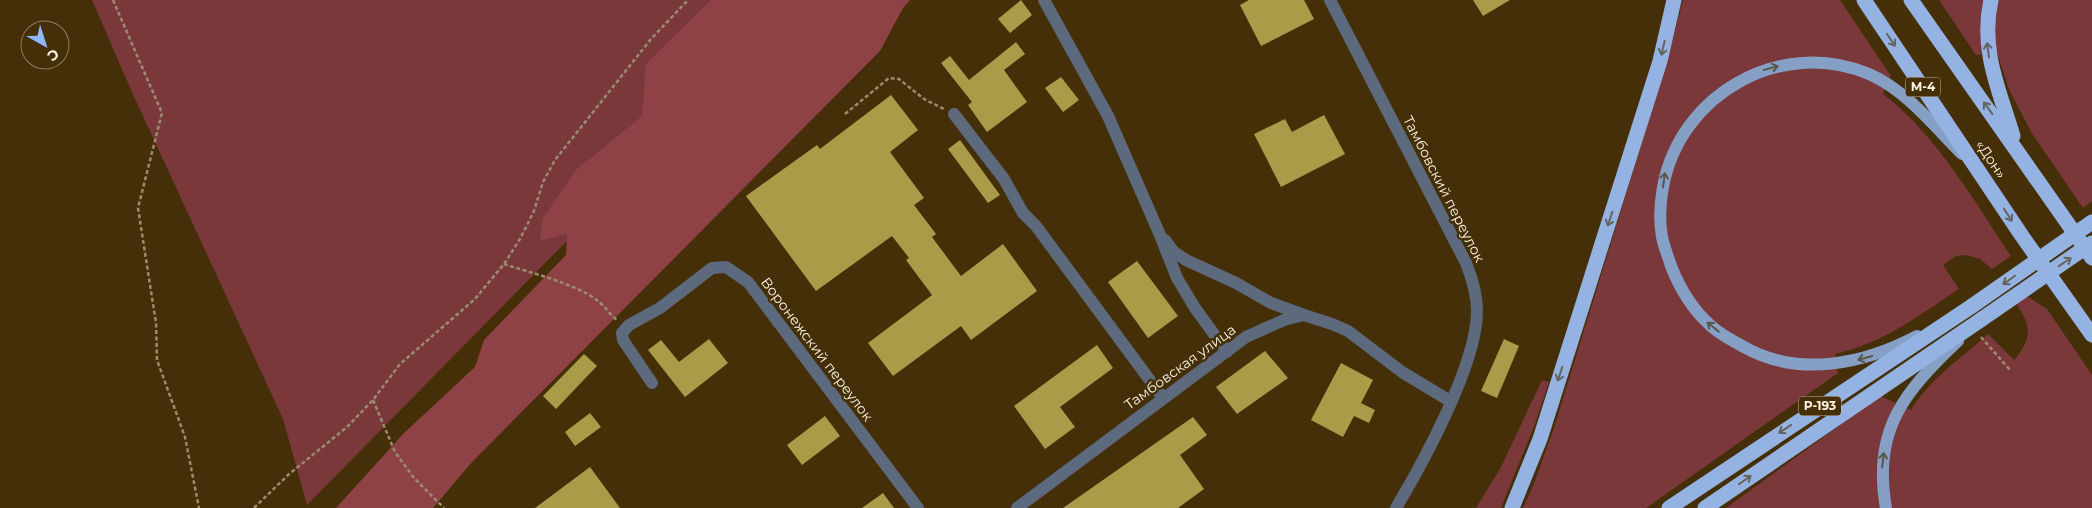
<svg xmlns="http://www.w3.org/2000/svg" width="2092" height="508" font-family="Montserrat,sans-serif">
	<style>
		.green { fill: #7a383b }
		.forest { fill: #8f4246 }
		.building { fill: #aa9b49 }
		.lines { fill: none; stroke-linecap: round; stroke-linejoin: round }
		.path { stroke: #9b8b6f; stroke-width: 2.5; stroke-dasharray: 4 2.5; stroke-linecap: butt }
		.minor { stroke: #5d6a7d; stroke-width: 12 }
		.major { stroke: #859fc5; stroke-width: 12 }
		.highway { stroke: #95b3e2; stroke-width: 15 }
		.highway-bridge { stroke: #95b3e2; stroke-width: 15 }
		.oneway { stroke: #64645f }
		.oneway2 { stroke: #5b564a }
		.labels { text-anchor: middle; stroke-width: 5; stroke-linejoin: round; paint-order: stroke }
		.shield { fill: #442f08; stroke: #c6b8a2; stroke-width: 1 }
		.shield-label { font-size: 12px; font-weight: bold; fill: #fdf3e4 }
		.street-label { font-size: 14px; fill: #fdf3e4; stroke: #442f08 }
	</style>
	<rect width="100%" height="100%" fill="#442f08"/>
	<g class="green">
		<polygon points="92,0 804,0 307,505 283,419 131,90"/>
		<path d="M1683 0H1840L1891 76 1883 94C1936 134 1974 201 2011 256L1992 269 1980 259 1966 255 1956 256 1943 265 1959 289C1919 316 1883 343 1835 354L1838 373 1646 508H1523L1533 486 1554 428 1667 61Z"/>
		<polygon points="1939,0 2092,0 2092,201 2083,208 2031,132 2009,89 1997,53 1976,55"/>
		<path d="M2022 293 2047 309 2092 375V508H1726L1880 396 1911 410C1930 379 1961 358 1988 334L2014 360C2034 337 2031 324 2013 299Z"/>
		<polygon points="1542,380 1549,382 1535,424 1501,508 1476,508 1500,469"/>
	</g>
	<polygon class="forest" points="711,0 910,0 903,8 880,51 473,461 433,508 336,508 404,433 475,367 484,340 566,255 567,234 540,241 543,218 576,170 642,116 646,64"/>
	<g class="building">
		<polygon points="1021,0 1032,15 1010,33 998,19"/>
		<polygon points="1249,0 1304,0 1314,19 1261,46 1240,5"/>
		<polygon points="1473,0 1510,0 1483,16"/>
		<polygon points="1016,42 1025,54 1004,70 1027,102 987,132 968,105 972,102 941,63 950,56 969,80"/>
		<polygon points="1061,77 1079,100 1063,112 1045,88"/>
		<polygon points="891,95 918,130 890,152 924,198 914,205 936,234 932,237 961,276 1003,244 1037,291 971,340 961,326 893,376 868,343 932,295 906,260 909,258 892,236 816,291 746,196 817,145 820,149"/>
		<polygon points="1324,115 1345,154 1281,187 1254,134 1285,119 1292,132"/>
		<polygon points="960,140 1000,195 988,203 948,149"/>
		<polygon points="1137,261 1178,316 1148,338 1108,282"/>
		<polygon points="709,339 728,363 685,397 648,350 661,340 679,362"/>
		<polygon points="1504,339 1519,346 1497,398 1481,391"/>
		<polygon points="1097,345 1113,368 1060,407 1075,427 1045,449 1014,406"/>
		<polygon points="1265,351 1288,378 1237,414 1216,387"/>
		<polygon points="584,354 597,366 556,409 543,396"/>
		<polygon points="1341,363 1373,380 1361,403 1375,410 1369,423 1354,416 1343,437 1311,420"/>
		<polygon points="590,413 601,427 575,446 565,432"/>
		<polygon points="825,416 840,436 802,465 787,445"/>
		<polygon points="1193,417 1207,435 1180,455 1204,489 1178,508 1063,508"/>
		<polygon points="590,467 620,508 535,508"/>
		<polygon points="883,493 894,508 862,508"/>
	</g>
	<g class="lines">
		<g class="path">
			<polyline points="113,0 162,113 138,208 156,323 157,360 185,437 199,508"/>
			<polyline points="845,114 889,78 899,79 924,99 944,109"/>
			<path d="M504 264C531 273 577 284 598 301 605 306 610 315 617 320"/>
			<polyline points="1981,337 2010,370"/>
			<polyline points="373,400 395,452 414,478 444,508"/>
			<polyline points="254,508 288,475 347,427 373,400 400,364 475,299 504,264 520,239 534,211 543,182 555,160 651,39 688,0"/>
		</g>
		<g class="minor">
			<polyline points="1044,0 1108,116 1160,235 1177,278 1195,308 1227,352"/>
			<path d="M1330 0 1466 263C1472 278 1477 294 1477 311 1477 364 1424 461 1396 508"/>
			<polyline points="954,114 1004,179 1023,213 1036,226 1163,398"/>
			<polyline points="1165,240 1174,252 1186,260 1236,283 1271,303 1304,315"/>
			<polyline points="652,383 623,340 622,333 629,325 660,308 712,268 726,267 748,282 918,508"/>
			<polyline points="1017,508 1246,337 1284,320 1304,315 1332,324 1348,331 1402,372 1450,401"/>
		</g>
		<g class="major">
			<path d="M1917 336C1864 364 1799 378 1744 347 1733 341 1721 335 1711 326 1693 310 1680 289 1671 266 1668 256 1664 247 1662 237 1659 220 1660 203 1663 187 1680 94 1781 37 1869 74 1906 90 1934 126 1962 154"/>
			<path d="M1886 508C1872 430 1904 392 1958 341"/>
		</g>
		<g class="highway">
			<polyline points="1864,0 2022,236 2092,335"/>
			<polyline points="1911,0 2092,258"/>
			<path d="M1991 0C1980 50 1999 89 2013 136"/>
			<polyline points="1512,508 1540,439 1660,61 1674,0"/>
			<polyline points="1669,508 1972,306"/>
			<polyline points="1705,508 1982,319"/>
		</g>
		<g class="highway-bridge">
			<polyline points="1972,306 2092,222"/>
			<polyline points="1982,319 2092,243"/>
		</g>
	</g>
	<defs><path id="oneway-shaft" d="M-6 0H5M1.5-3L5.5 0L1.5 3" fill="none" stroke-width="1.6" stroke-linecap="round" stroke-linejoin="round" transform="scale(1.25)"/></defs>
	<g class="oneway">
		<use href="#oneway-shaft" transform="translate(1891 40) rotate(56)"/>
		<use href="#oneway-shaft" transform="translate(1663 48) rotate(103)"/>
		<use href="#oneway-shaft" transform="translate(1988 50) rotate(-98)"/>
		<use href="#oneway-shaft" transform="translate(1988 108) rotate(-126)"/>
		<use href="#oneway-shaft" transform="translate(2008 215) rotate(57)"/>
		<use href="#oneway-shaft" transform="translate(1610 219) rotate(108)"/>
		<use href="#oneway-shaft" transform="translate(2065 262) rotate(-34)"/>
		<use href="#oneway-shaft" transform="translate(2009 280) rotate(145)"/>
		<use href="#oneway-shaft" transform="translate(1560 374) rotate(108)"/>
		<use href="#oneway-shaft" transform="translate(1785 429) rotate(146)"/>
		<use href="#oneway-shaft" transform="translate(1745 480) rotate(-35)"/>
	</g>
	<g class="oneway2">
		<use href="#oneway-shaft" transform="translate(1771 68) rotate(-15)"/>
		<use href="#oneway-shaft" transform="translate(1664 180) rotate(-82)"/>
		<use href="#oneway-shaft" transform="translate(1713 327) rotate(-141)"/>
		<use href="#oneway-shaft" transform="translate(1865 358) rotate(164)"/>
		<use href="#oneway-shaft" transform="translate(1883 460) rotate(-83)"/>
	</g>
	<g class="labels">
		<g class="shield">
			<rect x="1905.5" y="77.5" width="35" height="19" rx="4"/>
			<rect x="1799" y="396.5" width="42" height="19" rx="4"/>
		</g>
		<g class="shield-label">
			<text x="1923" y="91">М-4</text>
			<text x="1820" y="410">Р-193</text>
		</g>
		<g class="street-label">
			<text transform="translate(1991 159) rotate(56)" y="5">«Дон»</text>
			<text transform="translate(1444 189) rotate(63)" y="5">Тамбовский переулок</text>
			<text transform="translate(817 349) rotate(53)" y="5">Воронежский переулок</text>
			<text transform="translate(1180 367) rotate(-36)" y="5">Тамбовская улица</text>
		</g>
	</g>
	<g transform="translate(45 45) rotate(141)"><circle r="24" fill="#442f08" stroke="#8e7d60"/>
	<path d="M0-4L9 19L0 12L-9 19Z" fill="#8db9fc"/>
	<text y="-8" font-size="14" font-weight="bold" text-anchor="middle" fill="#fdf3e4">С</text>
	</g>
</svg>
